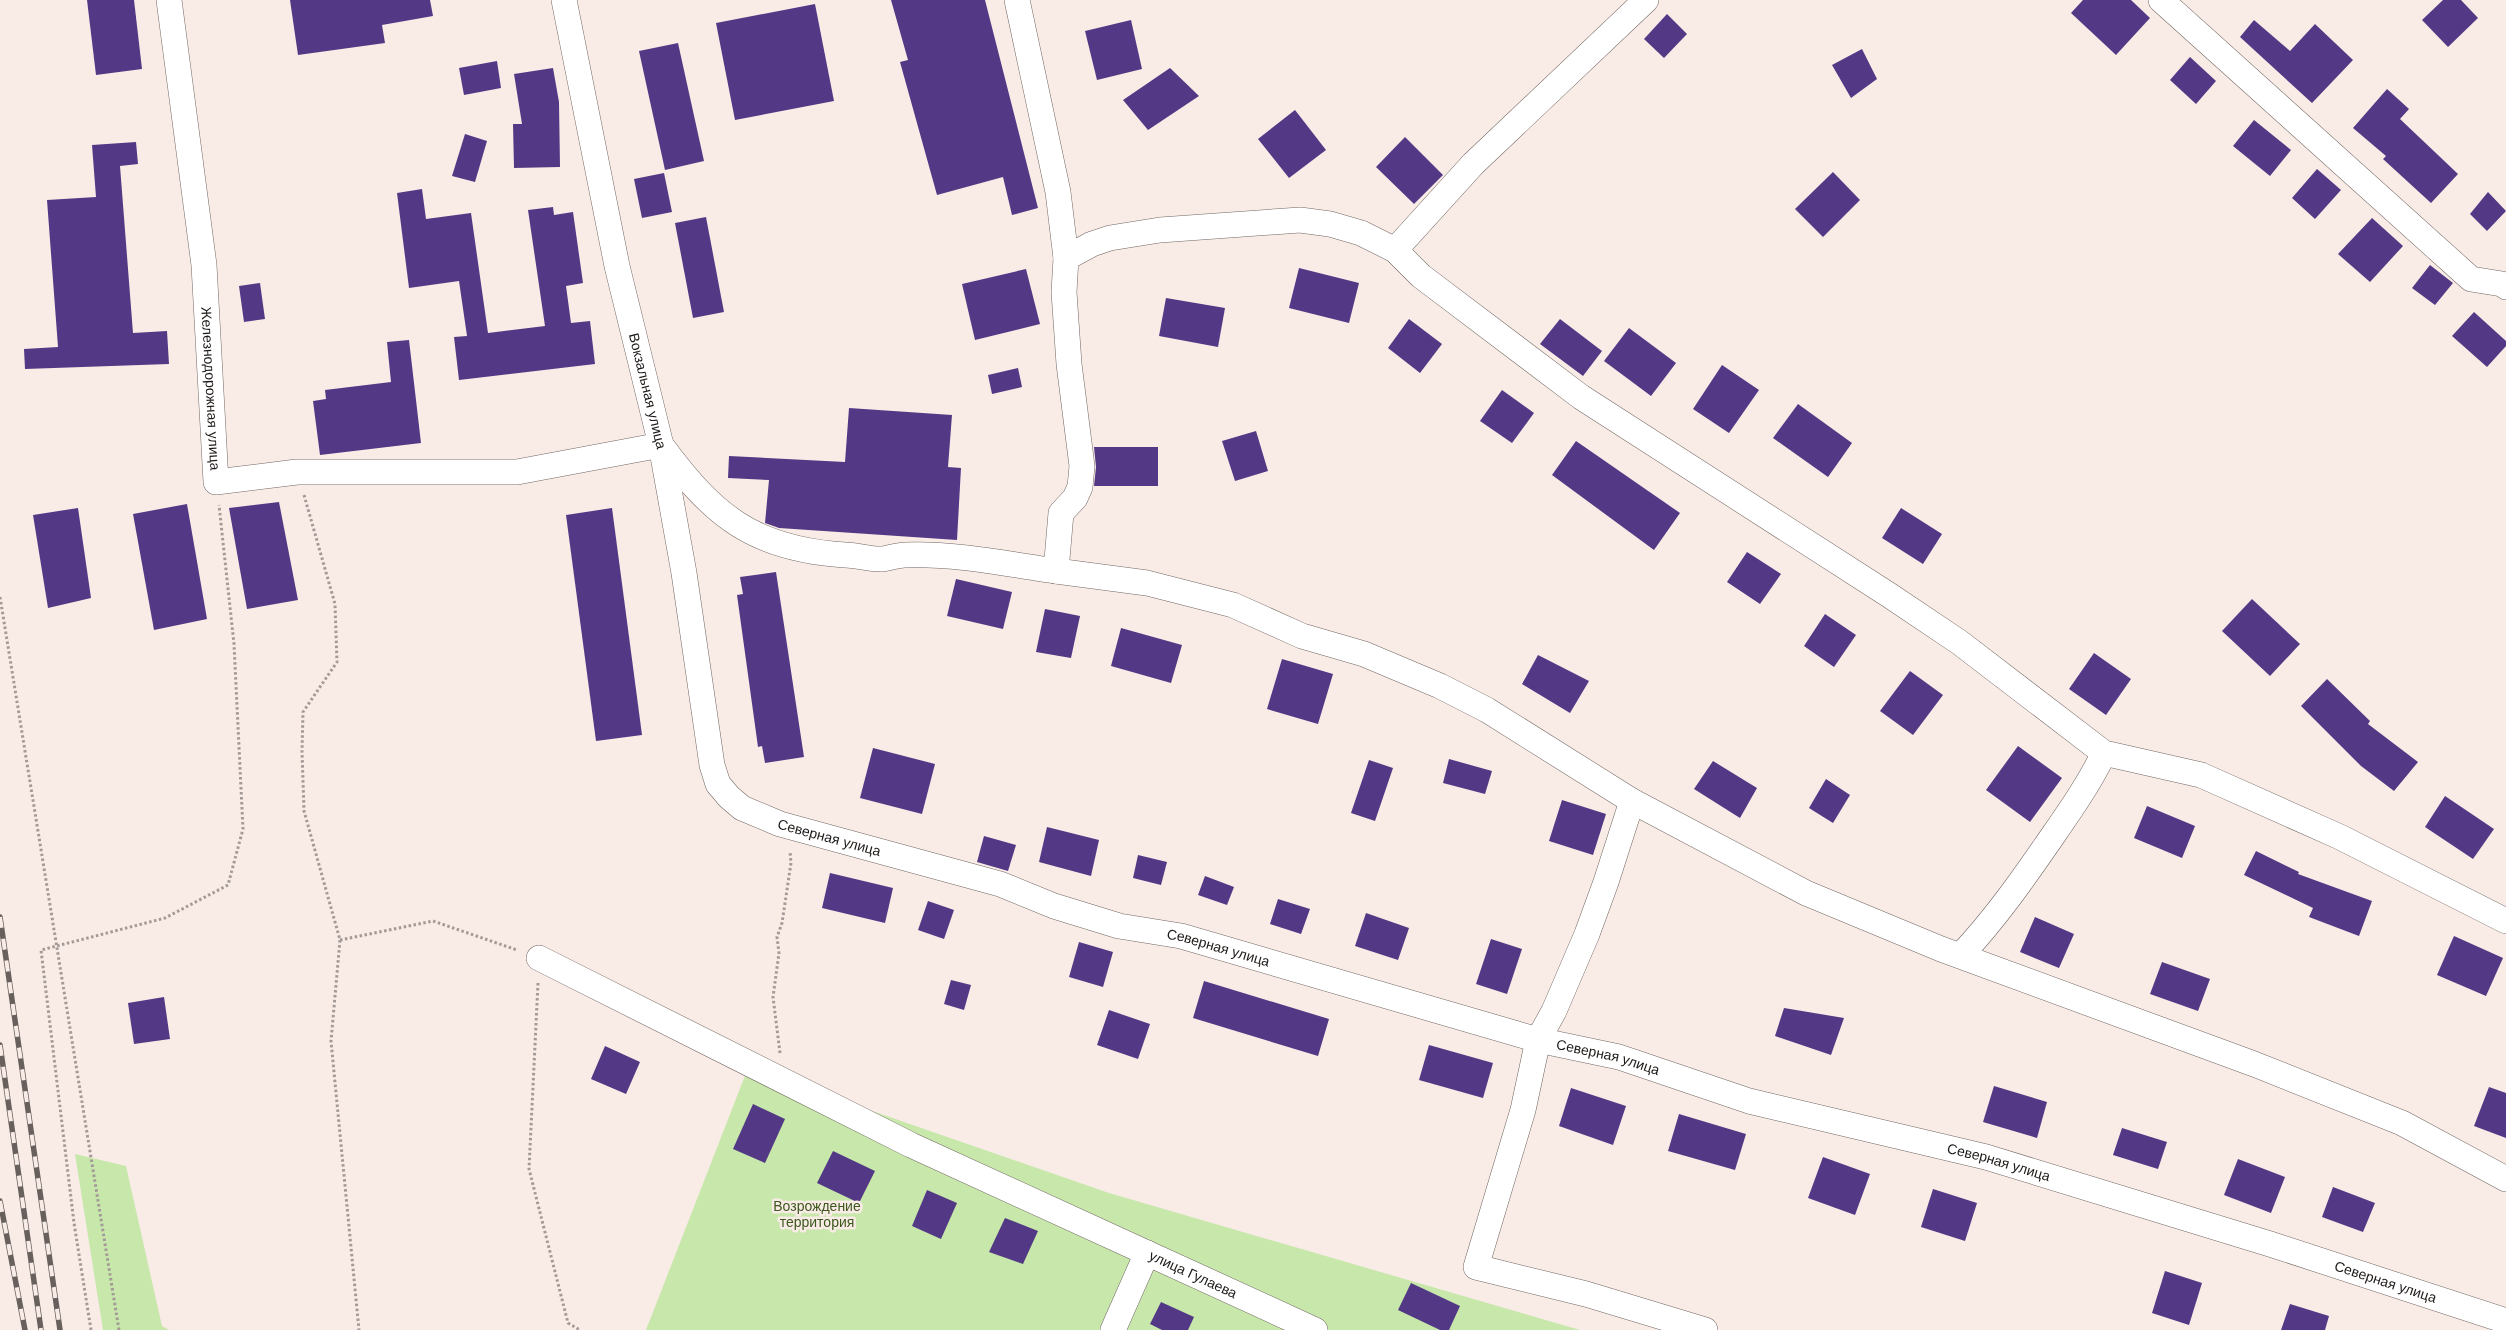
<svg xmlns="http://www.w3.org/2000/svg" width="2506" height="1330" font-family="Helvetica,sans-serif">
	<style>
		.green { fill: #c7e7ab }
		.building { fill: #533985 }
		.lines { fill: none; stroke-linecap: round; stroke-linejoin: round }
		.minor-casing { stroke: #726763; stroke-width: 26 }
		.path { stroke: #a39996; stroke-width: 3; stroke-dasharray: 2.5 2.5; stroke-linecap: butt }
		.minor { stroke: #fff; stroke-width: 25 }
		.rail-casing { stroke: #67605d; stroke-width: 5.5 }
		.rail { stroke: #f9ece7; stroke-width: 4; stroke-dasharray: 11; stroke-linecap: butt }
		.labels { text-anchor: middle; stroke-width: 5; stroke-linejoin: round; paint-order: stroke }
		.street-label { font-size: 14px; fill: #1e1a18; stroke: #f9ece7 }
		.park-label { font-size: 14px; fill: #3c581d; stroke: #f9ece7 }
	</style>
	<rect width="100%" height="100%" fill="#f9ece7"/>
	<g class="green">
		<polygon points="748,1068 1109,1193 1580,1330 646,1330"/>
		<polygon points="75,1154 126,1166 162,1326 169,1330 103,1330"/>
	</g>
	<g class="building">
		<polygon points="87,0 134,0 142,69 96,75"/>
		<polygon points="290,0 430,0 433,16 382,25 385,43 298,55"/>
		<polygon points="891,0 985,0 1038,208 1012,215 1003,177 937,195 900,62 908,60"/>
		<polygon points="2083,0 2131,0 2150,18 2116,55 2071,13"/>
		<polygon points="2443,0 2461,0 2478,18 2448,47 2422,20"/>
		<polygon points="815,4 834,101 735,120 716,23"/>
		<polygon points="1667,14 1687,34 1664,58 1644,39"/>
		<polygon points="1131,20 1142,69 1097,80 1085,31"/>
		<polygon points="2254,20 2290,51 2315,24 2353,60 2312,103 2240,37"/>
		<polygon points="678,43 704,161 665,170 639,51"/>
		<polygon points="1862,49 1877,79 1851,98 1832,65"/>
		<polygon points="2190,57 2216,81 2196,104 2170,80"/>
		<polygon points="497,61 501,88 464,95 459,68"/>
		<polygon points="553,68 559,102 560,167 514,168 513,124 522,124 514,74"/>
		<polygon points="1170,68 1199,96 1148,130 1123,100"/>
		<polygon points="2387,89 2409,109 2400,119 2458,174 2431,203 2383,159 2386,156 2353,128"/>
		<polygon points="1295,110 1326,150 1289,178 1258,139"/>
		<polygon points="2254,120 2291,150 2270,176 2233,146"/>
		<polygon points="465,134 487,141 475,182 452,176"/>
		<polygon points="1405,137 1443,175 1414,204 1376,167"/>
		<polygon points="136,142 138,164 120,166 133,333 167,331 169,364 25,369 24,349 58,347 47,200 96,197 92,145"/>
		<polygon points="2317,169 2341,190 2315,219 2292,198"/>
		<polygon points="1833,172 1860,200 1823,237 1795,209"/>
		<polygon points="664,173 672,212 642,218 634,179"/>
		<polygon points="422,189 426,219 471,213 488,333 545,326 528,210 553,207 554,215 573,212 583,283 566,286 571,323 590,321 595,364 459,380 454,337 467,336 459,281 409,288 397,193"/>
		<polygon points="2488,192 2506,211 2487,231 2470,214"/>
		<polygon points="706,217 724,312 693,318 675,223"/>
		<polygon points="2372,218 2403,246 2370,282 2338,254"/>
		<polygon points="2430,265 2453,283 2435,305 2412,288"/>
		<polygon points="1299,268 1359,283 1349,323 1289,308"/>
		<polygon points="1026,269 1040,324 975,340 962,284"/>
		<polygon points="260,283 265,319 244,322 239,286"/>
		<polygon points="1166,298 1225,308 1218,347 1159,336"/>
		<polygon points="2474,312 2506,341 2506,346 2487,367 2452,336"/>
		<polygon points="1409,319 1442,344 1420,373 1388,348"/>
		<polygon points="1560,319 1602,351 1583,376 1540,344"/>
		<polygon points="1629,328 1676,363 1651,396 1604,361"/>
		<polygon points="409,340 421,443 320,455 313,401 326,399 325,390 391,382 387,342"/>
		<polygon points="1722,365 1759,390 1729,433 1693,409"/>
		<polygon points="1018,368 1022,387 992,394 988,375"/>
		<polygon points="1502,390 1534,413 1512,443 1480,421"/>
		<polygon points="1798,404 1852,443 1828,477 1773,438"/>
		<polygon points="849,408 952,415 948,467 961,468 957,540 779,528 765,523 769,480 728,478 729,456 845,462"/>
		<polygon points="1256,431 1268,471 1235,481 1222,441"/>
		<polygon points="1576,441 1680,513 1654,550 1552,475"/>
		<polygon points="1094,447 1158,447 1158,486 1094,486 1096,467"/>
		<polygon points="279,502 298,600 247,609 229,508"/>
		<polygon points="187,504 207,619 154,630 133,514"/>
		<polygon points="78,508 91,598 48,608 33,515"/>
		<polygon points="612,508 642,735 596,741 566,515"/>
		<polygon points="1901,508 1942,534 1923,564 1882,538"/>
		<polygon points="1747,552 1781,574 1760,604 1727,582"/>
		<polygon points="776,572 804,757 765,763 762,746 758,747 737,595 743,594 740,577"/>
		<polygon points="956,579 1012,592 1003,629 947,616"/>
		<polygon points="2252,599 2300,644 2270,676 2222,631"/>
		<polygon points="1045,609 1080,616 1071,658 1036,652"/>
		<polygon points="1825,614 1856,635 1834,667 1804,646"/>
		<polygon points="1121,628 1182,645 1171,683 1111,666"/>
		<polygon points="2094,653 2131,679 2106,715 2069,689"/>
		<polygon points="1538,655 1589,681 1570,713 1522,684"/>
		<polygon points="1282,659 1333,674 1318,724 1267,709"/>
		<polygon points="1910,671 1943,695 1913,735 1880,711"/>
		<polygon points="2327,679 2370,721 2368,724 2418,762 2394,791 2361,766 2301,706"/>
		<polygon points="2018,746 2062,778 2030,822 1986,790"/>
		<polygon points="873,748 935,764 922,814 860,798"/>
		<polygon points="1449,759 1492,771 1485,794 1443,783"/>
		<polygon points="1369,760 1393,768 1375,821 1351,813"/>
		<polygon points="1713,761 1757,788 1740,818 1694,789"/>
		<polygon points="1826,779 1850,795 1833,823 1809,808"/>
		<polygon points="2445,796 2494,829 2473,859 2425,827"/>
		<polygon points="1562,800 1606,814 1593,855 1549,841"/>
		<polygon points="2147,806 2195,826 2182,858 2134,838"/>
		<polygon points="1047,827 1099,840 1091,876 1039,862"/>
		<polygon points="984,836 1016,845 1008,871 977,862"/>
		<polygon points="2256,851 2299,872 2298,874 2372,901 2359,936 2309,917 2313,908 2244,875"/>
		<polygon points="1138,855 1167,862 1161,885 1133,878"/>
		<polygon points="830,873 893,888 885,923 822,908"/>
		<polygon points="1205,876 1234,887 1227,905 1198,895"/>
		<polygon points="1278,899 1310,909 1301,934 1270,924"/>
		<polygon points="928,901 954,910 944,939 918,930"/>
		<polygon points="1366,913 1409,928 1398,960 1355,946"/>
		<polygon points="2035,917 2074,934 2059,968 2020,952"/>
		<polygon points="2454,936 2503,958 2486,996 2437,975"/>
		<polygon points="1491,939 1522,949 1507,994 1476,984"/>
		<polygon points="1079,942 1113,952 1103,987 1069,977"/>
		<polygon points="2162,962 2210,979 2198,1011 2150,994"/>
		<polygon points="951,980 971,985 964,1010 944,1004"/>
		<polygon points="1204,981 1329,1019 1318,1056 1193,1018"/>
		<polygon points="164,997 170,1039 134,1044 128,1003"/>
		<polygon points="1784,1008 1844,1018 1831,1055 1775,1036"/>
		<polygon points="1109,1010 1150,1024 1138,1059 1097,1045"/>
		<polygon points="1429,1045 1493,1063 1483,1098 1419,1080"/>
		<polygon points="605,1046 640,1062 626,1094 591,1079"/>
		<polygon points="1994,1086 2047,1102 2037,1138 1983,1122"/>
		<polygon points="2489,1087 2506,1093 2506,1138 2474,1126"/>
		<polygon points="1571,1088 1626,1106 1613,1145 1559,1126"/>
		<polygon points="753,1104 785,1119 765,1163 733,1149"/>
		<polygon points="1679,1114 1746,1134 1735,1170 1668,1151"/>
		<polygon points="2122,1128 2167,1142 2158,1169 2113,1155"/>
		<polygon points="833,1151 875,1171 859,1203 817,1183"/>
		<polygon points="1823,1157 1870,1174 1855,1215 1808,1198"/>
		<polygon points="2238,1159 2285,1177 2271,1213 2224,1195"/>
		<polygon points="2333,1187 2375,1203 2363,1232 2322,1217"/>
		<polygon points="1933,1189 1977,1203 1965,1241 1921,1227"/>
		<polygon points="927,1190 957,1203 941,1239 912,1226"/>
		<polygon points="1005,1218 1038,1231 1023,1264 989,1252"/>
		<polygon points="2165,1271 2202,1283 2189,1325 2152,1313"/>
		<polygon points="1411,1283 1460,1306 1449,1330 1440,1330 1398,1310"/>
		<polygon points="1161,1302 1194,1317 1188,1330 1162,1330 1150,1324"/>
		<polygon points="2290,1304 2329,1316 2325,1330 2281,1330"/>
	</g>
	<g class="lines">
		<defs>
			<g id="minor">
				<path id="s1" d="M169 0 204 265 216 482 297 472H517L661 445C714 517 754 549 845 555 857 555 871 560 883 559 890 558 898 555 905 555 955 553 1007 564 1056 571L1061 513 1075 498 1080 487 1082 466 1069 364 1064 292 1066 258 1058 192 1017 0"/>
				<path id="s2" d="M564 0 617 266 661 445 684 573 712 765 718 784 729 797 742 808 780 824 1000 884 1054 906 1119 926 1181 936 1538 1040 1619 1057 1749 1101 1986 1157 2270 1244 2506 1321"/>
				<polyline points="2161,0 2471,279 2502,284 2506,287"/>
				<polyline points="1395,250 1473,164 1646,0"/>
				<polyline points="1066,258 1092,244 1110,238 1160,230 1300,220 1330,224 1361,233 1395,250 1421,276 1581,397 1889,595 1959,642 2104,753 2201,775 2340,837 2506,921"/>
				<polyline points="1056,571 1147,583 1233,605 1302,636 1364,654 1440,686 1487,710 1632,801 1806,893 1941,949 2254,1064 2402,1123 2506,1179"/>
				<polyline points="1632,801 1606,882 1587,934 1554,1011 1538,1040 1523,1110 1476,1267 1586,1294 1705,1330"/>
				<path d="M1961 955C1996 918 2025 876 2054 834 2072 808 2090 782 2104 753"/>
				<polyline points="539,958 911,1145 1147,1253"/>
				<path id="s3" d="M1113 1330 1147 1253 1315 1330"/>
			</g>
		</defs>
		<use href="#minor" class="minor-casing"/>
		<g class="path">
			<polyline points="304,495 335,604 337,662 303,712 302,751 304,811 340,940 331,1041 359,1330"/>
			<polyline points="0,597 119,1330"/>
			<polyline points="340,940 433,921 517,950"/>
			<polyline points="538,983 529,1169 568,1323 580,1330"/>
			<polyline points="780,1053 773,997 779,953 777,937 782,923 791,863 790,851"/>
			<polyline points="91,1330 74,1223 41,950 165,918 228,885 243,829 234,644 219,505"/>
		</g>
		<use href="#minor" class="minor"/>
		<defs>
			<g id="rail">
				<polyline points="0,917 60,1330"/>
				<polyline points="0,1045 41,1330"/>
				<polyline points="0,1201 25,1330"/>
			</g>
		</defs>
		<use href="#rail" class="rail-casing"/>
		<use href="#rail" class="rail"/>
	</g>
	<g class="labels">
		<g class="street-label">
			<text dy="5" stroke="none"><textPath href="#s1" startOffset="391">Железнодорожная улица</textPath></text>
			<text dy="5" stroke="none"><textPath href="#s2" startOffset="400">Вокзальная улица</textPath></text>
			<text dy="5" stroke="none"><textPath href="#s2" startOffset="926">Северная улица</textPath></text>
			<text dy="5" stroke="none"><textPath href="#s2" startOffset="1331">Северная улица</textPath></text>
			<text dy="5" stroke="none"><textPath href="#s2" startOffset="1736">Северная улица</textPath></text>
			<text dy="5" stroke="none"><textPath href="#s2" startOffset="2141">Северная улица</textPath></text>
			<text dy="5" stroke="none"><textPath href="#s3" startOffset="135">улица Гулаева</textPath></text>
			<text dy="5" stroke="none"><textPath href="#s2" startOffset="2546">Северная улица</textPath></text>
		</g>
		<g class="park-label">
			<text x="817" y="1211">Возрождение<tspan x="817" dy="16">территория</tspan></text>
		</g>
	</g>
</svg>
